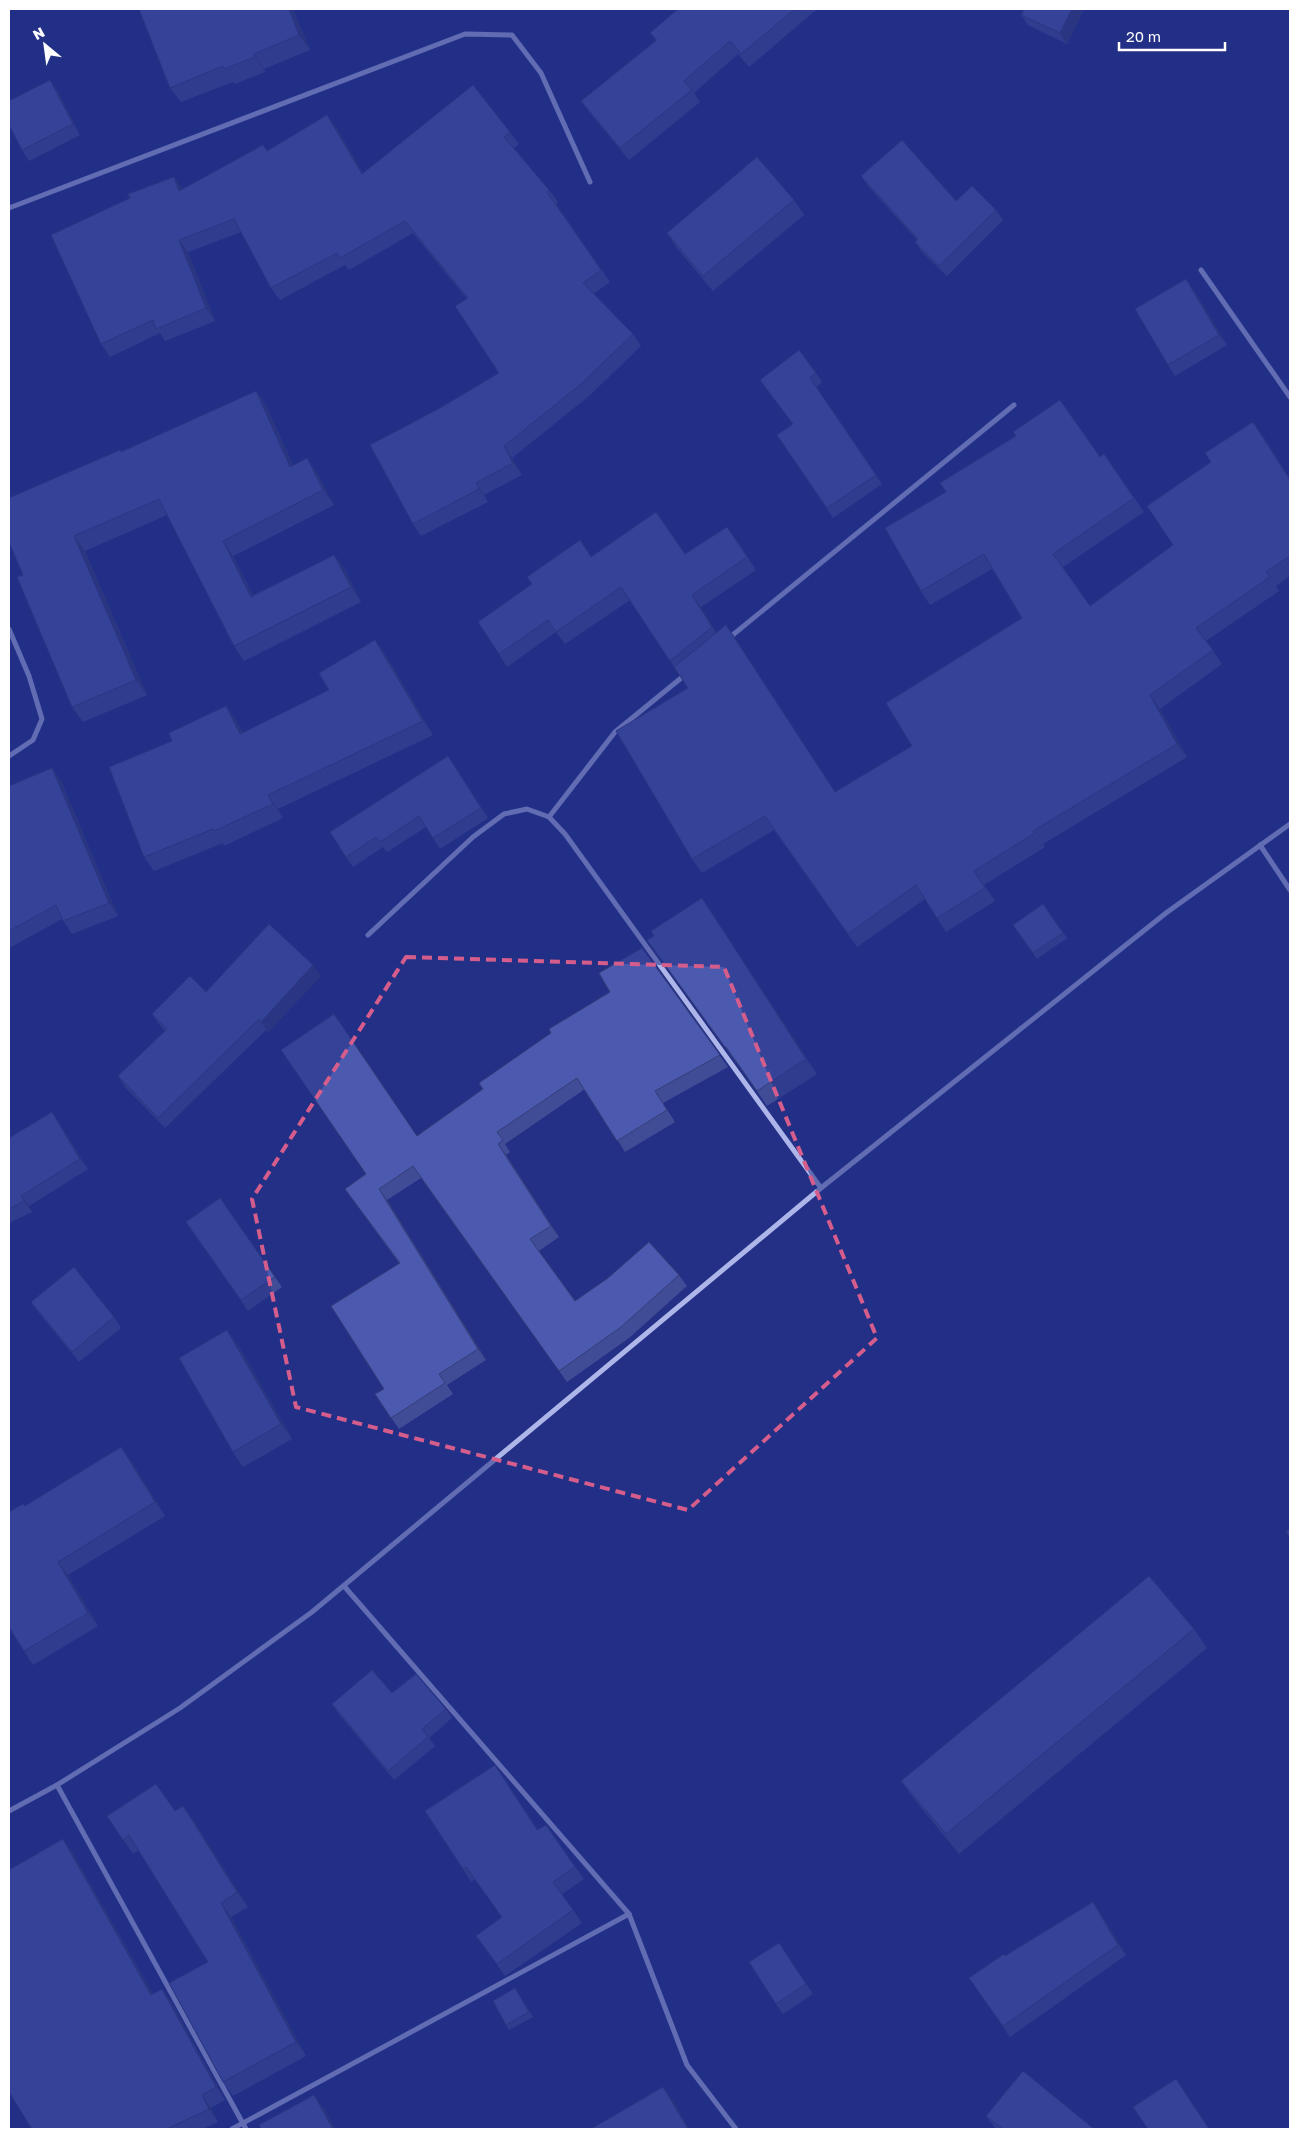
<svg xmlns="http://www.w3.org/2000/svg" width="1299" height="2138" font-family="'Golos Text',sans-serif">
	<style>
		.lines { fill: none; stroke-linecap: round; stroke-linejoin: round }
		.street { stroke: #adb5e9; stroke-width: 5 }
		.wall { fill: #404d96 }
		.shaded-wall { fill: #343e7a }
		.building { fill: #4b59ae; stroke: #343e7a }
		.marked { fill: none; stroke: #d45d8c; stroke-width: 4; stroke-dasharray: 10 6; stroke-linejoin: round }
	</style>
	<rect width="100%" height="100%" fill="#233086"/>
	<g class="lines">
		<g class="street">
			<polyline points="9,208 465,34 512,35 541,73 590,182"/>
			<polyline points="1201,270 1290,397"/>
			<polyline points="9,629 29,676 42,719 33,740 9,756"/>
			<polyline points="729,638 1014,405"/>
			<polyline points="549,817 615,732 686,674"/>
			<polyline points="1260,845 1290,890"/>
			<polyline points="368,935 473,837 504,814 527,809 549,817 565,834 821,1188"/>
			<polyline points="344,1586 629,1914 687,2065 736,2129"/>
			<polyline points="57,1785 246,2129"/>
			<polyline points="9,1811 57,1785 180,1708 312,1612 821,1188 1166,913 1290,824"/>
			<polyline points="232,2129 629,1914"/>
		</g>
	</g>
	<g class="wall">
		<polygon points="139,9 293,9 310,50 264,69 265,72 235,84 233,82 181,102 170,88"/>
		<polygon points="693,9 816,9 816,10 749,67 738,54 694,93 700,102 629,160 590,113 581,101 656,40 650,33"/>
		<polygon points="1084,9 1067,44 1028,25 1021,15"/>
		<polygon points="57,90 80,135 29,161 22,150"/>
		<polygon points="336,127 363,174 510,132 519,144 514,148 549,190 558,202 556,204 610,282 593,294 633,334 641,346 589,396 512,458 522,475 484,495 488,502 421,536 413,524 440,408 499,373 467,299 413,233 349,270 345,265 280,300 271,288 241,232 188,252 215,321 165,341 160,333 110,357 101,344 130,198 182,189 267,151"/>
		<polygon points="861,176 956,201 996,210 1003,220 947,276 922,252 915,242 917,240 868,186"/>
		<polygon points="794,200 804,215 713,291 677,248 667,233"/>
		<polygon points="1193,289 1227,345 1175,376 1168,365"/>
		<polygon points="816,373 822,382 816,387 882,484 833,518 777,435 793,424 760,380"/>
		<polygon points="256,391 266,405 293,465 317,473 334,505 233,556 253,595 334,555 345,570 361,602 244,661 234,646 167,515 85,551 147,695 83,722 72,707 23,575 121,452"/>
		<polygon points="1263,436 1290,479 1290,576 1276,586 1279,591 1206,641 1222,664 1160,709 1187,757 1043,844 1045,847 984,885 995,901 946,932 925,899 857,947 774,830 702,873 692,859 688,688 630,600 565,644 556,632 507,667 499,654 592,557 685,554 736,539 756,570 701,607 716,633 726,625 835,792 912,746 1022,618 992,569 930,605 921,591 1104,454 1144,512 1063,567 1090,606 1173,545"/>
		<polygon points="375,640 385,654 433,735 278,809 283,818 224,846 223,843 154,871 144,857 172,741 226,706 236,720 243,733 329,690"/>
		<polygon points="455,766 488,818 440,849 426,827 387,852 383,847 353,867 346,857"/>
		<polygon points="52,768 61,781 118,916 72,934 62,919 9,948 9,786"/>
		<polygon points="1043,904 1067,938 1037,959 1013,925"/>
		<polygon points="712,913 817,1074 767,1106 737,1062 736,1062 647,940"/>
		<polygon points="642,948 728,1067 663,1103 675,1122 625,1152 585,1089 505,1144 510,1152 506,1155 559,1237 539,1251 575,1301 679,1275 687,1286 629,1338 567,1382 421,1178 387,1200 486,1360 447,1385 453,1394 399,1429 375,1394 384,1389 399,1263 345,1189 483,1089 610,992"/>
		<polygon points="321,976 268,1032 266,1030 165,1128 125,1087 118,1076 165,1031 159,1024 152,1014 206,992"/>
		<polygon points="52,1112 59,1123 88,1169 29,1206 32,1212 9,1223 9,1138"/>
		<polygon points="220,1198 282,1287 248,1311 186,1222"/>
		<polygon points="31,1302 114,1317 121,1328 79,1362 38,1312"/>
		<polygon points="238,1345 292,1439 243,1467 233,1452"/>
		<polygon points="121,1447 131,1461 165,1516 68,1575 98,1626 33,1665 24,1651 25,1506"/>
		<polygon points="1194,1629 1207,1648 959,1854 915,1800 901,1781"/>
		<polygon points="392,1693 446,1709 452,1718 429,1738 435,1746 394,1780 338,1713 332,1704"/>
		<polygon points="495,1765 538,1830 546,1825 584,1879 562,1894 582,1923 505,1976 476,1936 502,1917 475,1879 471,1882 463,1869"/>
		<polygon points="183,1806 193,1820 248,1907 231,1917 306,2056 233,2096 223,2082 208,1962 139,1850 133,1854 107,1816 175,1811"/>
		<polygon points="72,1852 153,1994 171,2002 225,2100 211,2108 218,2122 203,2129 32,2129"/>
		<polygon points="1093,1902 1100,1913 1126,1955 1010,2037 969,1978"/>
		<polygon points="779,1943 813,1994 783,2014 776,2004"/>
		<polygon points="515,1988 533,2017 509,2030 506,2025"/>
		<polygon points="986,2116 1094,2129 996,2129"/>
	</g>
	<g class="shaded-wall">
		<polygon points="289,9 293,9 310,50 299,35"/>
		<polygon points="1072,9 1084,9 1067,44 1060,33"/>
		<polygon points="254,54 264,69 265,72 255,57"/>
		<polygon points="50,80 57,90 80,135 73,124"/>
		<polygon points="327,115 336,127 370,187 362,174"/>
		<polygon points="174,177 182,189 179,191"/>
		<polygon points="179,240 188,252 215,321 206,308"/>
		<polygon points="1186,279 1193,289 1227,345 1219,335"/>
		<polygon points="256,391 266,405 301,482 290,467"/>
		<polygon points="1253,422 1290,479 1290,480"/>
		<polygon points="504,446 512,458 522,475 513,463"/>
		<polygon points="307,458 317,473 334,505 323,490"/>
		<polygon points="476,483 484,495 488,502 479,489"/>
		<polygon points="74,536 85,551 147,695 136,680"/>
		<polygon points="223,541 233,556 261,612 251,597"/>
		<polygon points="334,555 345,570 361,602 351,587"/>
		<polygon points="692,595 701,607 721,640 712,627"/>
		<polygon points="726,625 736,639 844,806 835,792"/>
		<polygon points="375,640 385,654 433,735 423,721"/>
		<polygon points="1150,695 1160,709 1187,757 1177,744"/>
		<polygon points="226,706 236,720 250,749 240,734"/>
		<polygon points="52,768 61,781 118,916 109,903"/>
		<polygon points="268,795 278,809 283,818 273,804"/>
		<polygon points="702,898 712,913 817,1074 806,1059"/>
		<polygon points="313,965 321,976 268,1032 261,1022"/>
		<polygon points="52,1112 59,1123 88,1169 80,1159"/>
		<polygon points="498,1144 506,1155 559,1237 551,1226"/>
		<polygon points="379,1189 387,1200 486,1360 478,1349"/>
		<polygon points="21,1196 29,1206 32,1212 24,1201"/>
		<polygon points="227,1330 238,1345 292,1439 281,1424"/>
		<polygon points="121,1447 131,1461 165,1516 155,1502"/>
		<polygon points="58,1562 68,1575 98,1626 88,1613"/>
		<polygon points="183,1806 193,1820 248,1907 237,1892"/>
		<polygon points="63,1839 72,1852 161,2008 151,1995"/>
		<polygon points="1093,1902 1100,1913 1126,1955 1118,1945"/>
		<polygon points="221,1903 231,1917 306,2056 296,2042"/>
		<polygon points="162,1989 171,2002 225,2100 216,2087"/>
		<polygon points="663,2087 674,2102 689,2129 688,2129"/>
		<polygon points="202,2095 211,2108 218,2122 209,2109"/>
		<polygon points="314,2095 325,2110 335,2129 333,2129"/>
	</g>
	<g class="building">
		<polygon points="139,9 289,9 299,35 254,54 255,57 224,69 223,66 170,88"/>
		<polygon points="678,9 689,9 691,10 693,9 795,9 741,54 730,41 684,81 692,90 620,148 581,101 657,40 650,33"/>
		<polygon points="1024,9 1072,9 1060,33 1021,15"/>
		<polygon points="50,80 73,124 22,150 9,125 9,101"/>
		<polygon points="473,85 510,132 504,137 549,190 547,192 601,270 583,283 633,334 581,384 504,446 513,463 476,483 479,489 413,524 370,445 440,408 499,373 455,306 468,298 405,221 340,258 337,253 271,288 234,219 179,240 206,308 156,329 153,320 101,344 51,235 130,198 128,194 174,177 179,191 263,145 267,151 327,115 362,174"/>
		<polygon points="902,140 956,201 972,186 996,210 939,266 915,242 918,239 861,176"/>
		<polygon points="757,157 794,200 703,276 667,233"/>
		<polygon points="1186,279 1219,335 1168,365 1135,309"/>
		<polygon points="799,350 816,373 810,378 876,475 827,508 777,435 793,424 760,380"/>
		<polygon points="256,391 290,467 307,458 323,490 223,541 251,597 334,555 351,587 234,646 159,499 74,536 136,680 72,707 17,577 23,575 9,542 9,498 120,450 121,452"/>
		<polygon points="1060,400 1100,457 1104,454 1134,498 1053,554 1090,606 1173,545 1147,506 1211,462 1205,453 1253,422 1290,480 1290,556 1266,572 1270,577 1196,628 1213,650 1150,695 1177,744 1033,831 1035,833 974,871 985,888 937,918 916,885 848,934 765,816 692,859 616,731 688,688 674,667 726,625 835,792 912,746 886,703 1022,618 984,554 921,591 885,528 946,492 940,483 1016,436 1013,432"/>
		<polygon points="656,512 685,554 727,527 747,557 692,595 712,627 670,661 621,587 556,632 548,620 499,654 478,622 532,584 527,577 580,540 591,557"/>
		<polygon points="375,640 423,721 268,795 273,804 214,831 213,829 144,857 109,767 172,741 169,733 226,706 240,734 329,690 319,673"/>
		<polygon points="448,756 481,808 433,838 419,816 380,842 376,837 346,857 330,832"/>
		<polygon points="52,768 109,903 63,921 56,905 9,931 9,786"/>
		<polygon points="702,898 806,1059 757,1091 726,1047 725,1047 647,940 654,936 651,931"/>
		<polygon points="1043,904 1063,933 1033,953 1013,925"/>
		<polygon points="269,924 313,965 261,1022 259,1019 158,1118 118,1076 167,1029 152,1014 190,976 206,992"/>
		<polygon points="642,948 720,1055 655,1091 667,1110 617,1141 577,1078 497,1132 503,1140 498,1144 551,1226 530,1239 575,1301 608,1278 649,1242 679,1275 621,1327 559,1371 413,1166 379,1189 478,1349 439,1374 445,1383 391,1418 375,1394 384,1389 331,1306 400,1263 345,1189 366,1174 281,1050 334,1014 417,1136 483,1089 479,1083 551,1033 549,1029 610,992 599,973"/>
		<polygon points="52,1112 80,1159 21,1196 24,1201 9,1209 9,1138"/>
		<polygon points="220,1198 275,1277 241,1300 186,1222"/>
		<polygon points="74,1267 114,1317 72,1352 31,1302"/>
		<polygon points="227,1330 281,1424 233,1452 179,1358"/>
		<polygon points="121,1447 155,1502 58,1562 88,1613 24,1651 9,1627 9,1512 23,1504 25,1506"/>
		<polygon points="1290,1529 1290,1539 1286,1531"/>
		<polygon points="1149,1576 1194,1629 946,1834 901,1781"/>
		<polygon points="372,1670 392,1693 416,1674 446,1709 422,1729 428,1737 388,1771 332,1704"/>
		<polygon points="495,1765 537,1830 546,1825 575,1867 553,1882 573,1910 497,1964 476,1936 502,1917 466,1867 463,1869 425,1811"/>
		<polygon points="156,1784 175,1811 183,1806 237,1892 221,1903 296,2042 223,2082 169,1983 208,1962 129,1835 123,1840 107,1816"/>
		<polygon points="63,1839 151,1995 162,1989 216,2087 202,2095 209,2109 167,2129 32,2129 9,2092 9,1870"/>
		<polygon points="1093,1902 1118,1945 1003,2026 969,1978 1004,1954 1005,1956"/>
		<polygon points="779,1943 806,1984 776,2004 749,1962"/>
		<polygon points="515,1988 529,2012 506,2025 493,2001"/>
		<polygon points="1023,2071 1094,2129 1003,2129 986,2116"/>
		<polygon points="1176,2079 1209,2129 1148,2129 1133,2107"/>
		<polygon points="663,2087 688,2129 591,2129"/>
		<polygon points="314,2095 333,2129 261,2129 259,2125"/>
	</g>
	<path d="M0 0H1299V2138H0ZM406 957 724 967 877 1338 688 1510 296 1407 252 1199Z" fill="#233086" fill-opacity=".55" fill-rule="evenodd"/>
	<path class="marked" d="M406 957 724 967 877 1338 688 1510 296 1407 252 1199Z"/>
	<rect width="1299" height="2138" fill="none" stroke="#ffffff" stroke-width="20"/>
	<g transform="translate(45 45) rotate(331)" stroke="#233086" stroke-width="4" paint-order="stroke">
	<path d="M0-4L9 19L0 12L-9 19Z" fill="#ffffff"/>
	<text y="-8" font-size="14" font-weight="bold" text-anchor="middle" fill="#ffffff">N</text>
	</g>
	<path d="M1119 42v8h106v-8" fill="none" stroke="#ffffff" stroke-width="2.5"/>
	<text x="1126" y="42" font-size="15" fill="#ffffff" stroke="#233086" stroke-width="4" paint-order="stroke">20 m</text>
</svg>
